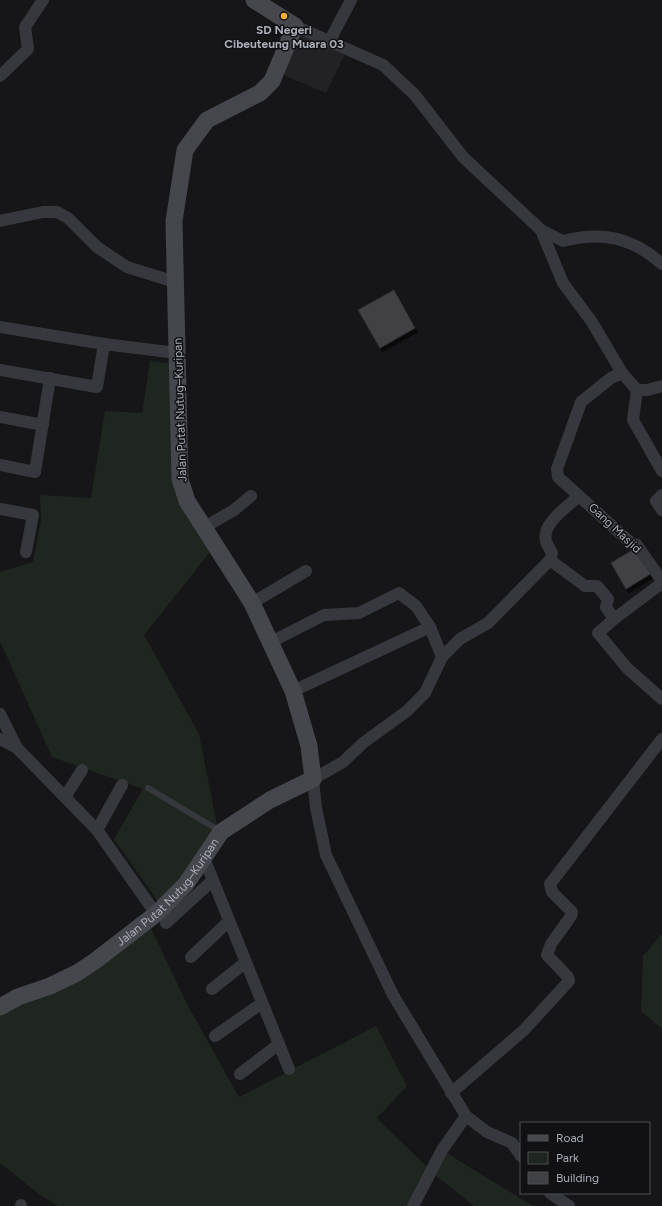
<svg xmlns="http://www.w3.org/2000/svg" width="662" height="1206" font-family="Figtree,sans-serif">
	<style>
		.built { fill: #222225 }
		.green { fill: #1e261f }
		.building { fill: #404145; stroke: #303034; filter: url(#shadow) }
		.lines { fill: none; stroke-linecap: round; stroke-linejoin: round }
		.lane { stroke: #37383d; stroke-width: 6 }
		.street { stroke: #37383d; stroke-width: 12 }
		.secondary { stroke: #45474d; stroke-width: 17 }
		.poi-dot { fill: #f2b134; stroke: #111113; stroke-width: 1.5 }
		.labels { text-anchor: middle; stroke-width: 3; stroke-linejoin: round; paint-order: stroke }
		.poi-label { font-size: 12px; font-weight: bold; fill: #a8adb8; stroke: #111113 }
		.street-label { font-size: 12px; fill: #a8adb8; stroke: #111113 }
	</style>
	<defs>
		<filter id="shadow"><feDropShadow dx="2.5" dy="4" stdDeviation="0" flood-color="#0009"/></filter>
	</defs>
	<rect width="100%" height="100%" fill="#161618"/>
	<polygon class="built" points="296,32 345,54 326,93 279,73"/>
	<g class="green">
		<polygon points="150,361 170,363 177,489 210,552 144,635 199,734 220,840 162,907 114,839 143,789 52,757 0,641 0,572 33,562 41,520 40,495 91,498 105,411 142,413"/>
		<polygon points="147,920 188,1006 239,1097 376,1026 407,1086 377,1118 433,1173 445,1152 533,1206 474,1206 434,1174 415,1206 59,1206 40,1195 0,1163 0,1015"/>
		<polygon points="662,934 662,1029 641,1011 643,956"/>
	</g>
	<g class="building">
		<polygon points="394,290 415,328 380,348 358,310"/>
		<polygon points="636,548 652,573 626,589 611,563"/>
	</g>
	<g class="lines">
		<polyline class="lane" points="148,788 220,831"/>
		<g class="street">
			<polyline points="295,26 383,65 415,95 463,157 541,230 563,283 592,322 622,373 637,390 647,390 662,386"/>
			<polyline points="329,42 351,0"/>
			<polyline points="0,76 28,49 25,27 43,0"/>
			<polyline points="0,221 43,212 57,212 68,218 97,247 127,267 175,282"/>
			<path d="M541 230 563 241C601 231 632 237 662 264"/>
			<polyline points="0,327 104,344 177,353"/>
			<polyline points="0,370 97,387 104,344"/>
			<polyline points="637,390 633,420 662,471"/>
			<polyline points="0,417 43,425"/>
			<polyline points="0,465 35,472 50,378"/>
			<polyline points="662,495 656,501 662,510"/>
			<polyline points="579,496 632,544 636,544 662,581"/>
			<polyline points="0,509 33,515 26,552"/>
			<polyline points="203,528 234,510 251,496"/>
			<polyline points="550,560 585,586 597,586 608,599 606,607 614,619 598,633 627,668 662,699"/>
			<polyline points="252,603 306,571"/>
			<polyline points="614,619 662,583"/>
			<polyline points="269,643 324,615 359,613 399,593 416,606 430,627 442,657"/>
			<polyline points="293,691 430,627"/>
			<polyline points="0,714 17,748 97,830 156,914"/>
			<polyline points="0,739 17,748"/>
			<polyline points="65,797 82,770"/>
			<polyline points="97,830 122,785"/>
			<polyline points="204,858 289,1069"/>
			<polyline points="166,923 213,880"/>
			<polyline points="191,957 229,921"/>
			<polyline points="212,989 246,962"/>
			<polyline points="215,1036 262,1003"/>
			<polyline points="240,1074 279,1044"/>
			<polyline points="451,1093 524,1030 569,981 568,977 547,955 551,944 571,916 572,912 552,892 550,884 662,739"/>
			<path d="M521 1156 512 1143 487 1132 466 1116 393 995 326 855 316 808 313 779 343 762 363 743 407 711 425 693 442 657 460 639 488 623 550 560 552 553C550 549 547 545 546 541 541 524 568 506 579 496L558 477 557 469 581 402 611 378 622 373"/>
			<polyline points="550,1193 569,1206"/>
			<polyline points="21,1206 21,1205"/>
			<polyline points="413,1206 442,1150 466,1116"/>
		</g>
		<path class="secondary" id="s1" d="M0 1007 18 997 50 986 77 973 95 961 156 914 186 884 221 832 270 800 313 779 309 746 293 691 252 603 187 501 180 479 174 221 185 150 207 120 260 93 272 81 295 26 254 0"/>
	</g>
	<circle class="poi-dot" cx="284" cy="16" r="4"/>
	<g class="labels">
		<g class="poi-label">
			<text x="284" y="34">SD Negeri<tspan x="284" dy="14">Cibeuteung Muara 03</tspan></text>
		</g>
		<g class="street-label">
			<text transform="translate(180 410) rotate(-92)" y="4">Jalan Putat Nutug–Kuripan</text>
			<text transform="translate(615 528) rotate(43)" y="4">Gang Masjid</text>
			<text dy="4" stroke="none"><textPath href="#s1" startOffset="207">Jalan Putat Nutug–Kuripan</textPath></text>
		</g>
	</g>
	<rect x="520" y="1122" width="130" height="72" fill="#111113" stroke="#4d4f55"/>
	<rect x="528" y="1135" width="20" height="6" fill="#45474d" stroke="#4d4f55"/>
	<text x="556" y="1142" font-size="12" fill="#a8adb8">Road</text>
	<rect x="528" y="1152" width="20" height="12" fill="#1e261f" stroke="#4d4f55"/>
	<text x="556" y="1162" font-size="12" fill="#a8adb8">Park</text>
	<rect x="528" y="1172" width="20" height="12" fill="#404145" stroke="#4d4f55"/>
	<text x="556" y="1182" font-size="12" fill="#a8adb8">Building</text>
</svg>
